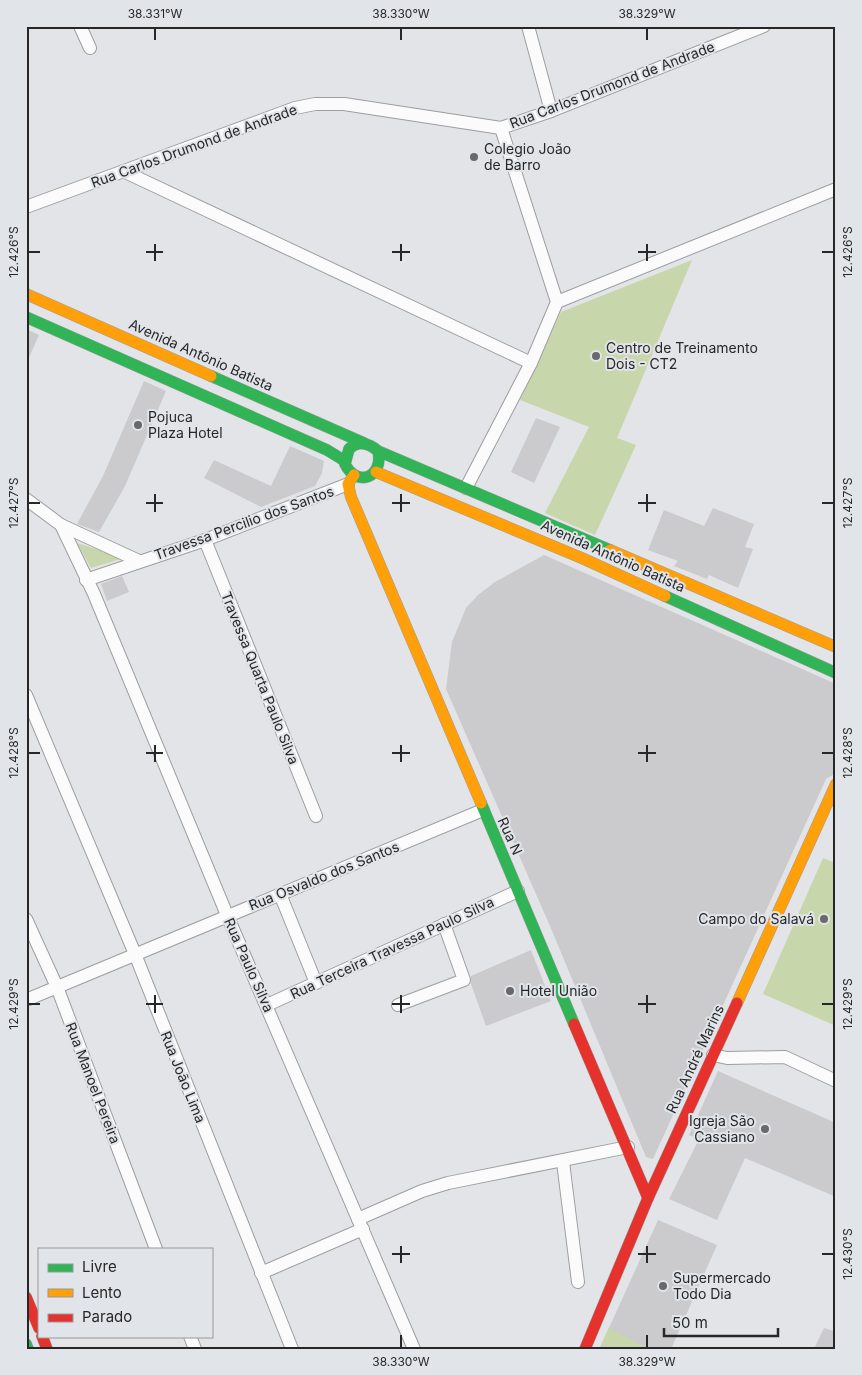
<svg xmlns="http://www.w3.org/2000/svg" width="862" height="1375" font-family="Inter,sans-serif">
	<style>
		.green { fill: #c8d7ab }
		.building { fill: #cbcbcd }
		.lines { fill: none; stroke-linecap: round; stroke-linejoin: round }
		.street-casing { stroke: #9d9ea0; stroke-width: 14 }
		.fast-casing { stroke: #9d9ea0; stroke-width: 12 }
		.slow-casing { stroke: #9d9ea0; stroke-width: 12 }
		.jam-casing { stroke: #9d9ea0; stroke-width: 12 }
		.street { stroke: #fbfbfb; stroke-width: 12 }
		.fast { stroke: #30b455; stroke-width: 11 }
		.slow { stroke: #ff9f0a; stroke-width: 11 }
		.jam { stroke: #e5322d; stroke-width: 11 }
		.ticks { fill: none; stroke: #262728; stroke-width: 2 }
		.poi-dot { fill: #68696b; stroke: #e1e4e8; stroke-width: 2 }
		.labels { text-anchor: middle; stroke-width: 4; stroke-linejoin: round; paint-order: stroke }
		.street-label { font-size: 14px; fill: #262728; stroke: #e1e4e8 }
		.poi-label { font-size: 14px; fill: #262728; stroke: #e1e4e8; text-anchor: start }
		.neatline { fill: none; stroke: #262728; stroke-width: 2 }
		.ticks-label { font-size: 12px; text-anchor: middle; fill: #262728 }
	</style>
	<rect width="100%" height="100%" fill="#e2e4e7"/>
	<g class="green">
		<polygon points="692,260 617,438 636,445 595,535 545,513 589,427 520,400 561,312"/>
		<polygon points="77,543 124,558 91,568"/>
		<polygon points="823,858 836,863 836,1026 763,994"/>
		<polygon points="609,1327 648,1349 599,1349"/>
	</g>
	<g class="building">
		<polygon points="26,329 39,335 26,364"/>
		<polygon points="144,381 166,391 125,486 99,532 77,524 103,476"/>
		<polygon points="536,418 560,427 534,483 511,472"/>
		<polygon points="290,446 324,461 322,473 315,486 261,507 204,478 214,460 271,486"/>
		<polygon points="713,508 754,524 745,547 753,549 738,588 709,575 707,579 674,566 678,561 648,550 664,510 704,526"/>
		<polygon points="544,555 836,684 836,773 826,779 653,1159 646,1157 550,926 446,689 452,642 466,608 478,595 495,582"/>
		<polygon points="122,576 129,592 107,601 101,584"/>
		<polygon points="531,950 551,1001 486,1026 471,984 471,976"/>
		<polygon points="718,1071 836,1123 836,1197 745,1158 717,1220 669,1199 699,1139 689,1135"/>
		<polygon points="658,1220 717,1245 671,1349 648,1349 609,1328"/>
		<polygon points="824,1328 834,1331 836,1349 814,1349"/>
	</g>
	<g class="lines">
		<defs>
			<g id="street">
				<polyline points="80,26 90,48"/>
				<polyline points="528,26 551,111"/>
				<polyline points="123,171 531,363"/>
				<polyline points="26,207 295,108 315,104 344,104 501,128 551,111 764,26"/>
				<polyline points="557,302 836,189"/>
				<polyline points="466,488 531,363 557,302 501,128"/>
				<polyline points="26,499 61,525 139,561"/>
				<polyline points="61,525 94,594 227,915 414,1349"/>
				<polyline points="205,540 316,816"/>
				<polyline points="86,580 205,540 348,484"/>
				<polyline points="26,695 135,954 292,1349"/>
				<polyline points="280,894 316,983"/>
				<polyline points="26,919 57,987 156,1249"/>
				<polyline points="26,1000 483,810"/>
				<polyline points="267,1005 518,891"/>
				<polyline points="398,1005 464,980 444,924"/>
				<polyline points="713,1055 727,1058 785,1057 836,1081"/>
				<polyline points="563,1162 578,1282"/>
				<polyline points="358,1219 422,1191 448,1183 628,1147"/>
				<polyline points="261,1273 363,1229"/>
				<polyline points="190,1336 195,1349"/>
			</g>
			<g id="fast">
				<polyline points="26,317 327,450 345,461"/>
				<polyline points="211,376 364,443"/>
				<path d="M378 451C384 479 356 487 345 464L349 449C358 440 369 443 378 451L610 550"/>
				<polyline points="665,596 836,673"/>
				<polyline points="481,803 574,1024"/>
				<polyline points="26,1344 28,1349"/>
			</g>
			<g id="slow">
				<polyline points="26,294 211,376"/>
				<polyline points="376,472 584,559 665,596"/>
				<polyline points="354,475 348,484 351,497 481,803"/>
				<polyline points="610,550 836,647"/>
				<polyline points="737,1003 836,784"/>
			</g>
			<g id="jam">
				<polyline points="574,1024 648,1198"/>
				<polyline points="26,1297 39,1328"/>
				<polyline points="42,1336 47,1349"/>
				<polyline points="585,1349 648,1198 737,1003"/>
			</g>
		</defs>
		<use href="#street" class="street-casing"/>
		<use href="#fast" class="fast-casing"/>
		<use href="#slow" class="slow-casing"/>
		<use href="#jam" class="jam-casing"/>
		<use href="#street" class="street"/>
		<use href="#fast" class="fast"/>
		<use href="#slow" class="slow"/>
		<use href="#jam" class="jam"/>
	</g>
	<path class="ticks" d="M155 28V40M401 28V40M647 28V40M155 244V261M401 244V261M647 244V261M28 252H40M146 252H163M392 252H410M638 252H656M822 252H834M155 494V512M401 494V512M647 494V512M28 503H40M146 503H163M392 503H410M638 503H656M822 503H834M155 745V762M401 745V762M647 745V762M28 753H40M146 753H163M392 753H410M638 753H656M822 753H834M155 995V1013M401 995V1013M647 995V1013M28 1004H40M146 1004H163M392 1004H410M638 1004H656M822 1004H834M401 1246V1263M647 1246V1263M392 1254H410M638 1254H656M822 1254H834M401 1335V1348M647 1335V1348"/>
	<g class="poi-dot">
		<circle cx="474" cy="157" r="5"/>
		<circle cx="596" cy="356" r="5"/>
		<circle cx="138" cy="425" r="5"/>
		<circle cx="824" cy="919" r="5"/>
		<circle cx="510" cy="991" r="5"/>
		<circle cx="765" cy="1129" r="5"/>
		<circle cx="663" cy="1286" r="5"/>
	</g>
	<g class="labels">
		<g class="street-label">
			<text transform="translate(612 85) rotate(-21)" y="5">Rua Carlos Drumond de Andrade</text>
			<text transform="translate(194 146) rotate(-20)" y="5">Rua Carlos Drumond de Andrade</text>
			<text transform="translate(201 355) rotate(24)" y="5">Avenida Antônio Batista</text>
			<text transform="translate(244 523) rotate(-20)" y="5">Travessa Percilio dos Santos</text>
			<text transform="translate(613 556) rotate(24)" y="5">Avenida Antônio Batista</text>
			<text transform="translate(260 678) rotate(68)" y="5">Travessa Quarta Paulo Silva</text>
			<text transform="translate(510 836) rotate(66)" y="5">Rua N</text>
			<text transform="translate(324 876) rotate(-22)" y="5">Rua Osvaldo dos Santos</text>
			<text transform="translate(392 948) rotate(-25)" y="5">Rua Terceira Travessa Paulo Silva</text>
			<text transform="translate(249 965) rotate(66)" y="5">Rua Paulo Silva</text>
			<text transform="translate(695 1059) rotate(-65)" y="5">Rua André Marins</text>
			<text transform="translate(183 1077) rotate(68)" y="5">Rua João Lima</text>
			<text transform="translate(93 1083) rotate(69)" y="5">Rua Manoel Pereira</text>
		</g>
		<g class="poi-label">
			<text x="484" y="154">Colegio João<tspan x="484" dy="16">de Barro</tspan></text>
			<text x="606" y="353">Centro de Treinamento<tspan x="606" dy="16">Dois - CT2</tspan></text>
			<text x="148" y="422">Pojuca<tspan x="148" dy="16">Plaza Hotel</tspan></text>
			<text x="814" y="924" text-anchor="end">Campo do Salavá</text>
			<text x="520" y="996">Hotel União</text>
			<text x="755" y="1126" text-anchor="end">Igreja São<tspan x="755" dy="16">Cassiano</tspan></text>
			<text x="673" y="1283">Supermercado<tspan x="673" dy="16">Todo Dia</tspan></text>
		</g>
	</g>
	<rect width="862" height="1375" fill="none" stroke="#e1e4e8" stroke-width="55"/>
	<rect x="38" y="1248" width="175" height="90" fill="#e1e4e8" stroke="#96989b"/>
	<rect x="48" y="1264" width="25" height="8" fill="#30b455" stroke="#96989b"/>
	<text x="82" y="1272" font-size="15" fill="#262728">Livre</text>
	<rect x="48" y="1289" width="25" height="8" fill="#ff9f0a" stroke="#96989b"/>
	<text x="82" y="1298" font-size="15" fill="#262728">Lento</text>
	<rect x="48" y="1314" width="25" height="8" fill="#e5322d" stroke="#96989b"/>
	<text x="82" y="1322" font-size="15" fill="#262728">Parado</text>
	<path d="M664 1328v8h114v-8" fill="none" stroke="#262728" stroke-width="2.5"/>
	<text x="672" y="1328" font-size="15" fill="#262728" stroke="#e1e4e8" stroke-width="4" paint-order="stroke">50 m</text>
	<rect x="28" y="28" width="806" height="1320" class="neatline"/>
	<g class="ticks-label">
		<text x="155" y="18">38.331°W</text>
		<text x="401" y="18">38.330°W</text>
		<text x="647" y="18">38.329°W</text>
		<text transform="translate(14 252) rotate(-90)" y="4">12.426°S</text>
		<text transform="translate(848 252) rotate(-90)" y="4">12.426°S</text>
		<text transform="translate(14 503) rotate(-90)" y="4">12.427°S</text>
		<text transform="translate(848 503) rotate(-90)" y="4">12.427°S</text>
		<text transform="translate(14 753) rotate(-90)" y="4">12.428°S</text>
		<text transform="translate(848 753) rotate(-90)" y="4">12.428°S</text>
		<text transform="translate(14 1004) rotate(-90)" y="4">12.429°S</text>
		<text transform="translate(848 1004) rotate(-90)" y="4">12.429°S</text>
		<text transform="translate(848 1254) rotate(-90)" y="4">12.430°S</text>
		<text x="401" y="1366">38.330°W</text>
		<text x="647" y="1366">38.329°W</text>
	</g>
</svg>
